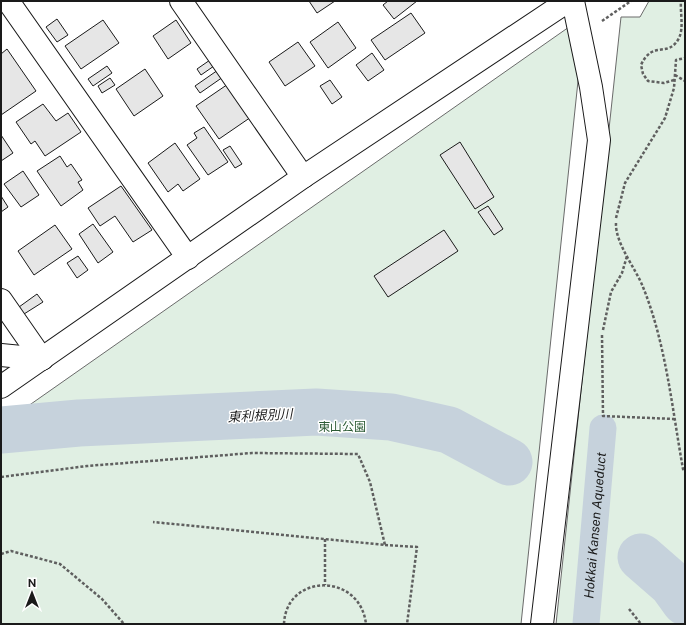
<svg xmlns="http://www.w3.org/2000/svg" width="686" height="625" font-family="'Public Sans','Noto Sans JP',sans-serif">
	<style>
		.green { fill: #e0efe3; stroke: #6a6a6a }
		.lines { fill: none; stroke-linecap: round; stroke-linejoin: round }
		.canal { stroke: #c6d2dc; stroke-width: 27 }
		.river { stroke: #c6d2dc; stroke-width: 47 }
		.building { fill: #e6e6e6; stroke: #1a1a1a }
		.minor-casing { stroke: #1a1a1a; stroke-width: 24 }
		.path { stroke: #5f5f5f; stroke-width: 2.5; stroke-dasharray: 3 2; stroke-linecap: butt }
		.minor { stroke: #fff; stroke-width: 22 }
		.labels { text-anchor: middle; stroke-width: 3; stroke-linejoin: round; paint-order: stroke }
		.park-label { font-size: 12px; fill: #2b5a34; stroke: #fff }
		.water-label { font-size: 13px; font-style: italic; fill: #1a1a1a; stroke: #fff }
	</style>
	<rect width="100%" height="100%" fill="#fff"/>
	<g class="green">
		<polygon points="649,1 685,1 685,624 556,624 621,17 640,17"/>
		<polygon points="569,27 582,43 521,624 1,624 1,425"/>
	</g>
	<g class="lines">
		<path class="canal" id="s1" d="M586 624 603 428"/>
		<g class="river">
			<polyline points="1,430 79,423 316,412 391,417 449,430 509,462"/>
			<polyline points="641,557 672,584 685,602"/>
		</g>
	</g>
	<g class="building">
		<polygon points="309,1 335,1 317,13"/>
		<polygon points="388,1 417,1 394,19 383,5"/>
		<polygon points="411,13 425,33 385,60 371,40"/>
		<polygon points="57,19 68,35 57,42 46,27"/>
		<polygon points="103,20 119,43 81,69 65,46"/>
		<polygon points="176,20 191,43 168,59 153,36"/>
		<polygon points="338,22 356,48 328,68 310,42"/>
		<polygon points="298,42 315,66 285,86 269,62"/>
		<polygon points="7,49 36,91 1,115 1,54"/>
		<polygon points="372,53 384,70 368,81 356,65"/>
		<polygon points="210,60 214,66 201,75 197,69"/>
		<polygon points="107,66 112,73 93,86 88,79"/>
		<polygon points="145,69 163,96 134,116 116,89"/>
		<polygon points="218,70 223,77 200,93 195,86"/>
		<polygon points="110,78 115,85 102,93 98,86"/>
		<polygon points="330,80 342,97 332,104 320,86"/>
		<polygon points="231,82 254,115 219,139 196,106"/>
		<polygon points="43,104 56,121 68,113 81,132 45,156 35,141 31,144 16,122"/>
		<polygon points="204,127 228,162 208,175 187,145 197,138 194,133"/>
		<polygon points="1,135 13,153 1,161"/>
		<polygon points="460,142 494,197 475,209 440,155"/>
		<polygon points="175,143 200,179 183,191 178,184 168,192 148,163"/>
		<polygon points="230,146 242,164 235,168 223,150"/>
		<polygon points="60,156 67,167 71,164 82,180 78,182 83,190 61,206 37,171"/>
		<polygon points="23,171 39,195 21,207 4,184"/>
		<polygon points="121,186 152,230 133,242 115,216 100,226 88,208"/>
		<polygon points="1,196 8,207 1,212"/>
		<polygon points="488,206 503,229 494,235 478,212"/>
		<polygon points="93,224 113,252 98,263 79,234"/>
		<polygon points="55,225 72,249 34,275 18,251"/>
		<polygon points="444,230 458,251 388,297 374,276"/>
		<polygon points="78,256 88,270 77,278 67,263"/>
		<polygon points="37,294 43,302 24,314 19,307"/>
	</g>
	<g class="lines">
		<defs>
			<g id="minor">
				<polyline points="8,1 188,258"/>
				<polyline points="181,1 303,177"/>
				<polyline points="1,300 42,359"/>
				<polyline points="1,355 42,359"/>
				<polyline points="1,387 303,177 568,1"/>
				<polyline points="542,624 599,140 591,87 573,1"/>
			</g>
		</defs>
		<use href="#minor" class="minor-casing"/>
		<g class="path">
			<polyline points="602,21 631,1"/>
			<polyline points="675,75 685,81"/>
			<path d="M674 80 664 83 648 81 643 74 641 65C653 39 668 59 679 38 684 28 680 12 681 1"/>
			<polyline points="616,218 625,183 665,118 674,88 676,60 685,58"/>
			<path d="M616 223C615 243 636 269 643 287 666 344 672 408 683 469L685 471"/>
			<polyline points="603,330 611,292 622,273 627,256"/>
			<polyline points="602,335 603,416 674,419"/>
			<polyline points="1,477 87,466 252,453 358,454 370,482 385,545 153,522"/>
			<polyline points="325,539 325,585"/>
			<polyline points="385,545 417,547 407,624"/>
			<polyline points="1,554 11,551 60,564 102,599 124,624"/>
			<polyline points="629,609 641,624"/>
			<path d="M284 624C286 573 360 572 366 624"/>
		</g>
		<use href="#minor" class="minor"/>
	</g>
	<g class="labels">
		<g class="park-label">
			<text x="342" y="431">東山公園</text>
		</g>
		<g class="water-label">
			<text transform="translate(260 415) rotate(-3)" y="5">東利根別川</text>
			<text dy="5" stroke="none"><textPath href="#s1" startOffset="99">Hokkai Kansen Aqueduct</textPath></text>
		</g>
	</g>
	<rect width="686" height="625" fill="none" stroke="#1a1a1a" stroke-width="4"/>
	<g transform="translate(32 593)" stroke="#ffffff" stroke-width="3" paint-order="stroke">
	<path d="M0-3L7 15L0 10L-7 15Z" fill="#1a1a1a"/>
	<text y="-6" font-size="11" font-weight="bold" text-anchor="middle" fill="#1a1a1a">N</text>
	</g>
</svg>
